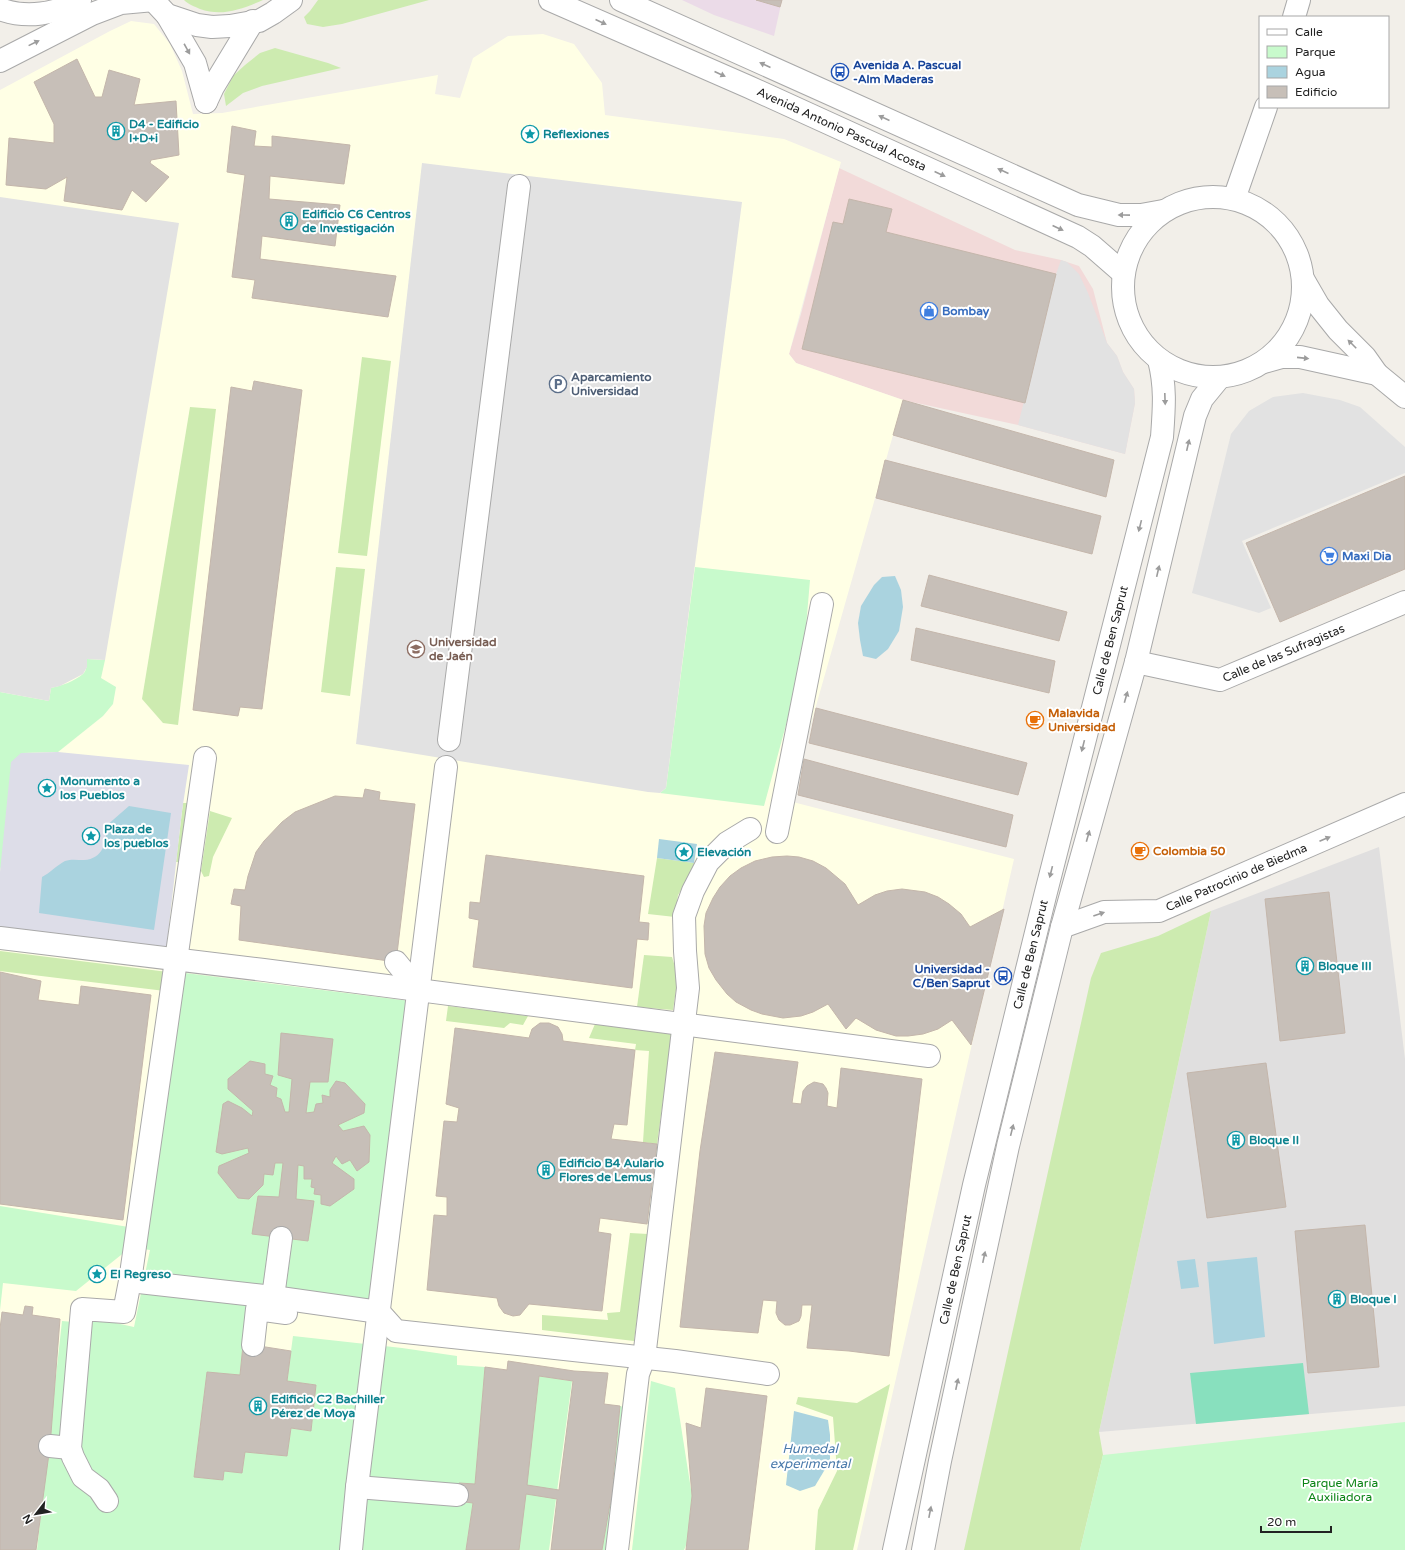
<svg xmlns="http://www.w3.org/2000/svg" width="1405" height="1550" font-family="'Varela Round',sans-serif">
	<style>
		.residential { fill: #e0dfdf }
		.commercial { fill: #f2dad9 }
		.industrial { fill: #ebdbe8 }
		.education { fill: #ffffe5 }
		.grass { fill: #cdebb0 }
		.park { fill: #c8facc }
		.pitch { fill: #88e0be }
		.parking { fill: #e2e2e2 }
		.plaza { fill: #dddde8 }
		.water { fill: #aad3df }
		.building { fill: #c7bfb8; stroke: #c4b6ab; fill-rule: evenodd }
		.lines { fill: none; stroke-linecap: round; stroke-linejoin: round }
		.minor-casing { stroke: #a9a9a9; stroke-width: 24 }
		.minor { stroke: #fff; stroke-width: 22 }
		.oneway { fill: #9c9c9c }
		.labels { text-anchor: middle; stroke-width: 4; stroke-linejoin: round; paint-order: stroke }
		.transit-label { font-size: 12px; font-weight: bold; fill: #164399; stroke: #fff; text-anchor: start }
		.culture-label { font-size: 12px; font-weight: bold; fill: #0d838f; stroke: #fff; text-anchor: start }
		.street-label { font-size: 12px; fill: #222; stroke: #fff }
		.shop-label { font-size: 12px; font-weight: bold; fill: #366cbe; stroke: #fff; text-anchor: start }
		.service-label { font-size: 12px; font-weight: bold; fill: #4e5e75; stroke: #fff; text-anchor: start }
		.education-label { font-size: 12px; font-weight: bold; fill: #785e54; stroke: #fff; text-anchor: start }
		.food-label { font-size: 12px; font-weight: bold; fill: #c56008; stroke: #fff; text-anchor: start }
		.park-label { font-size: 12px; fill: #0c8416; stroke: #fff }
		.water-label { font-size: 13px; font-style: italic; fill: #4a7aab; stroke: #fff }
	</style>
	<rect width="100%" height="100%" fill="#f2efe9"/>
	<polygon class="residential" points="1379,847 1405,1059 1405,1406 1099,1432 1211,911"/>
	<polygon class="commercial" points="839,168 1015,250 1061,260 1079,266 1093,289 1107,343 1117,356 1123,372 1134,389 1135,403 1125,454 1018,425 903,400 796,363 789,354 801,314"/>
	<polygon class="industrial" points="682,0 782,0 774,36 714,15"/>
	<polygon class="education" points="131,21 154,24 170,44 182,71 193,114 222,113 438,75 435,94 460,98 473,58 508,36 543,34 574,44 602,83 605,115 784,139 841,162 789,354 796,363 903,400 789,801 1014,859 857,1550 0,1550 0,90 110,31"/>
	<g class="grass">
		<path d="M184 0H263C242 9 222 17 200 9 194 6 189 5 184 0Z"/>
		<polygon points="318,0 429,0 342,24 323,27 307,24 304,17 310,11"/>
		<polygon points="275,48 328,63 341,68 262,86 243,93 226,106 224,94 233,76 245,65 260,53"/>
		<polygon points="362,357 391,361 367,556 338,553"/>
		<polygon points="190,407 216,409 178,725 163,723 142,699"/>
		<polygon points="336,567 365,569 350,696 321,692"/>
		<polygon points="183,803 188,803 182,862 176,862"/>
		<polygon points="210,811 232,818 213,857 209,876 204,877 201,871"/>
		<polygon points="657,858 694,863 693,872 678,895 675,917 648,914"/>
		<polygon points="1211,911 1099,1432 1103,1455 1080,1550 964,1550 1091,978 1101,953 1158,936"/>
		<polygon points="0,951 168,972 165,991 0,971"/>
		<polygon points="644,955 672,957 678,976 673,1010 637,1007"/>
		<polygon points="448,1006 528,1016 523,1025 510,1023 504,1028 446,1021"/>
		<polygon points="595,1024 673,1028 657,1144 643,1142 649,1051 635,1050 636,1044 589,1038"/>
		<polygon points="630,1233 648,1234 634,1341 542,1330 542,1315 608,1320 607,1313 620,1312"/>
		<polygon points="890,1384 853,1550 815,1550 818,1510 837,1471 833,1417 796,1404 798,1397 857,1403"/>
	</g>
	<g class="park">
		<polygon points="695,567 810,580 803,662 764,806 660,793 666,788"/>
		<path d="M87 659 105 660 101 678 116 687 113 704 103 716 58 752 22 753 0 872V692L49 701 51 688C61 686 75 681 83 674 87 670 87 664 87 659Z"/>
		<polygon points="185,973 410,1001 370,1303 260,1291 243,1345 240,1375 207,1372 194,1477 223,1480 224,1471 242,1473 245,1452 287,1456 291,1428 311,1431 316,1385 287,1381 293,1336 402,1348 457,1356 457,1365 485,1367 475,1484 459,1483 457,1501 473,1503 466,1550 37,1550 62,1321 73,1322 88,1362 93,1318 134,1327 150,1250 131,1247 76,1291 3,1283 0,1310 0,1206 147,1230"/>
		<polygon points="539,1376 572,1381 549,1550 519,1550"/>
		<polygon points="651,1381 675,1388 692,1496 687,1543 684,1550 632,1550"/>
		<polygon points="620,1406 630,1409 613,1550 602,1550 610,1504 619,1479 613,1479"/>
		<polygon points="1405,1422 1405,1550 1080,1550 1103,1455"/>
	</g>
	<polygon class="pitch" points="1303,1363 1309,1414 1196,1424 1190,1373"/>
	<g class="parking">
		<polygon points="422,163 742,202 666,788 660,793 648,792 356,744"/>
		<polygon points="0,197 179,223 105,660 87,659 87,667 83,674 60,686 51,688 49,701 0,692"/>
		<polygon points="1061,260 1067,262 1079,274 1088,293 1107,343 1117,356 1123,372 1134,389 1135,403 1125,454 1018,425 1056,274"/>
		<polygon points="1303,393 1340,400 1360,407 1405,447 1405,473 1242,541 1271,608 1259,613 1192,593 1231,434 1249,411 1273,397"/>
	</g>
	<polygon class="plaza" points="58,752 189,765 182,811 166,952 0,928 0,872 11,762 21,753"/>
	<g class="water">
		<polygon points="895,576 901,590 903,607 899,631 888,649 876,659 863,656 860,640 858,623 861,606 874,585 882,577"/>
		<path d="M129 806 171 813 154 930 39 913 42 877C50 873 57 865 65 861 71 859 77 860 84 860 103 859 107 842 106 826Z"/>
		<polygon points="659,839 697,844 694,863 657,858"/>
		<polygon points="1257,1257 1265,1337 1214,1344 1207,1262"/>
		<polygon points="1195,1259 1199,1287 1181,1289 1177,1261"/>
		<polygon points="794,1411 828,1420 830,1435 830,1461 815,1486 800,1491 786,1485"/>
	</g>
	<g class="building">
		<polygon points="756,0 782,0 780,7"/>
		<polygon points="77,59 95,97 102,97 109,70 140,79 134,105 176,101 179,155 151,160 150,163 169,177 146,202 132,190 122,210 64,201 67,177 46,189 6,185 9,138 54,143 54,124 34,82"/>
		<polygon points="232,126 256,131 254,146 272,147 272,136 350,145 344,184 270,176 269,199 340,205 335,246 262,236 260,259 396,276 388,317 252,298 255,280 232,277 245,175 227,172"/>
		<polygon points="849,199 892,209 886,232 1056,274 1025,403 802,349 833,222 843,224"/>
		<polygon points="254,381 302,390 262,709 240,707 238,716 193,710 231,387 252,391"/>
		<polygon points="903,400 1114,460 1106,497 893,435"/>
		<polygon points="885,460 1101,516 1092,554 876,498"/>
		<polygon points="1405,476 1405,569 1280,622 1246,543"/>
		<polygon points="929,575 1067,612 1059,641 921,606"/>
		<polygon points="916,628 1055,661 1049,693 911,660"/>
		<polygon points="816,708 1027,763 1018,795 809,743"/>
		<polygon points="804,759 1013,815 1006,847 798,795"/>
		<polygon points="365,789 380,792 379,800 415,804 396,962 239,940 241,906 231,904 234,889 245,890 248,876 256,852 264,841 282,822 295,812 335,796 363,798"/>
		<polygon points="486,855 644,876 639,922 649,923 648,940 637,939 632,988 473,967 479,920 469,918 470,902 480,903"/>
		<polygon points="787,856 799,857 813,861 826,868 845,884 858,905 875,895 887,891 902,889 925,892 938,897 949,904 961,914 970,927 1004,909 971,1045 952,1020 938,1029 923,1034 908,1036 896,1036 876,1030 856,1018 846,1029 828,1004 813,1012 801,1016 783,1018 762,1014 751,1010 736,1002 727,994 716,980 709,968 705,954 704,926 706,913 713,898 720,887 730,876 741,868 755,861 772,857"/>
		<polygon points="1329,892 1345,1033 1280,1041 1265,899"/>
		<polygon points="0,972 41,981 38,1000 79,1005 81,986 151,995 123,1220 0,1204"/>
		<polygon points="540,1023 549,1023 558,1027 562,1034 563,1041 635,1050 627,1125 614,1124 611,1139 657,1144 647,1224 600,1218 598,1232 611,1234 602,1311 529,1304 520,1315 513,1316 504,1313 499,1306 497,1298 427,1290 434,1215 447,1216 447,1197 436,1196 444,1121 457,1122 459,1108 446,1104 455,1028 529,1038 532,1029"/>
		<polygon points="281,1033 333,1039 328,1082 310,1082 306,1113 314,1112 316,1104 323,1103 322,1095 330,1097 330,1090 336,1081 345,1083 365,1104 364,1113 338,1125 343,1131 364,1126 370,1135 369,1162 357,1171 350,1160 342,1164 336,1156 332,1163 354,1179 354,1189 330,1206 321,1204 321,1195 314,1194 315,1188 311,1187 312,1179 304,1179 304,1166 298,1165 296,1199 314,1201 308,1241 252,1234 258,1196 279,1197 283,1163 275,1163 273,1175 264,1174 263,1185 249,1199 238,1198 218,1173 219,1166 249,1153 248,1148 222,1154 216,1152 223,1104 228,1101 242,1108 252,1116 253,1111 228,1089 228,1079 250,1061 265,1064 265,1074 273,1076 270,1085 277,1088 276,1097 281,1099 285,1112 289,1112 292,1079 278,1075"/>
		<polygon points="715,1052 798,1062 792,1103 801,1104 803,1091 807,1086 814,1082 823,1084 826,1088 828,1093 827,1106 837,1108 841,1068 922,1079 889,1356 849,1351 807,1348 812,1305 802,1305 801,1316 799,1321 790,1325 785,1325 779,1320 776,1313 777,1301 763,1300 758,1333 680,1327 700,1151"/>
		<polygon points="1266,1063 1286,1207 1207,1218 1187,1073"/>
		<polygon points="1365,1225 1379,1367 1308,1373 1295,1231"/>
		<polygon points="25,1306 33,1307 32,1315 60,1319 50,1446 36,1550 0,1550 0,1329 2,1312 23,1315"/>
		<polygon points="243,1345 253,1345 291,1351 287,1381 316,1385 311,1431 291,1428 287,1456 245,1452 242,1473 224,1471 223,1480 194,1477 207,1372 240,1375"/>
		<path d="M508 1361 574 1371 608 1373 604 1404 620 1406 613 1479H619L616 1505 610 1504 602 1550H551L557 1499 526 1494 519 1550H466L473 1503 457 1501V1495L459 1483 475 1484 485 1367 507 1370ZM539 1376 573 1381 559 1490 527 1485Z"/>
		<polygon points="706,1388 767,1396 748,1550 686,1550 692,1496 686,1423 701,1428"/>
	</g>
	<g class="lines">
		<defs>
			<g id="minor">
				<polyline points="153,0 167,15 197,25 212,27 230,26 259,21 273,13 291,0"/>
				<path id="s1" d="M550 0 749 87 1078 237 1092 246 1123 273"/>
				<polyline points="621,0 1078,205 1119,215 1141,215 1163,211"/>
				<path d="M0 9C26 19 57 14 80 0"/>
				<polyline points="167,15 195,63 206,102"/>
				<polyline points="1294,17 1299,0"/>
				<polyline points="0,61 92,14 121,3 154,0"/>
				<polyline points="206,102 213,87 253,21"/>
				<circle cx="1213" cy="287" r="90"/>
				<polyline points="1234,199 1266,107"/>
				<polyline points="1303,279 1318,305 1338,330 1365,357 1377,374 1405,397"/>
				<polyline points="1264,362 1282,357 1300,357 1377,374"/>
				<path id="s2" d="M1136 662 1220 680 1405 602"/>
				<polyline points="449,740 519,186"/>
				<polyline points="777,832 822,604"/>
				<path id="s3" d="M1062 927 1104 912 1159 911 1405 804"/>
				<path d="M0 938C310 975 620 1014 929 1056"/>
				<polyline points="396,962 419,990"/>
				<polyline points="130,1281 273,1297 379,1312 396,1331 675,1361 768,1374"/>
				<polyline points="273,1297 281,1238"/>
				<polyline points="253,1345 257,1309 286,1313"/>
				<polyline points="50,1446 70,1448"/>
				<polyline points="357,1487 457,1495"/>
				<polyline points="107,1501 99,1489 83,1477 73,1457 70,1448 82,1309 124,1312 130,1281 205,758"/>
				<polyline points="351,1550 357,1487 446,767"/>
				<polyline points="617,1550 638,1374 644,1358 688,988 685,951 684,916 693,891 708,862 727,843 750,829"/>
				<path id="s4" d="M894 1550 974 1185 1045 896 1162 437C1164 409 1166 387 1159 360"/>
				<polyline points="923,1550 940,1461 1008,1146 1062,927 1136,662 1195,416 1202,399 1220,377"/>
			</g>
		</defs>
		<use href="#minor" class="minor-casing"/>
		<use href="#minor" class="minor"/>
	</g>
	<defs><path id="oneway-solid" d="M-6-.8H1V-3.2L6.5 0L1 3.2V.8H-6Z"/></defs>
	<g class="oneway">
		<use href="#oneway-solid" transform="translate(601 22) rotate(24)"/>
		<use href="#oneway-solid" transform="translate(34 43) rotate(-26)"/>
		<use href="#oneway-solid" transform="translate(187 49) rotate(61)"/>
		<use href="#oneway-solid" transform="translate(765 65) rotate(-156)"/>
		<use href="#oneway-solid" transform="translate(720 74) rotate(24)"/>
		<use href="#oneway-solid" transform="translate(884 118) rotate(-156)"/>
		<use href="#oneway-solid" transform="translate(1003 171) rotate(-156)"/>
		<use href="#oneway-solid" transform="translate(940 174) rotate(25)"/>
		<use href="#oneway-solid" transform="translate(1124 215) rotate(-179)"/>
		<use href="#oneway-solid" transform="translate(1058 228) rotate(25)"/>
		<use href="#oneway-solid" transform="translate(1352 344) rotate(-135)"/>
		<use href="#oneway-solid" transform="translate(1303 358) rotate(6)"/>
		<use href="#oneway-solid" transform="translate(1165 399) rotate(88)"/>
		<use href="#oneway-solid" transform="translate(1188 445) rotate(-77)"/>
		<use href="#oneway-solid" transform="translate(1140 526) rotate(104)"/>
		<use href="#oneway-solid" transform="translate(1158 571) rotate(-77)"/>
		<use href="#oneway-solid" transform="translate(1126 697) rotate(-74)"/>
		<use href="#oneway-solid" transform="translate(1083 746) rotate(104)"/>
		<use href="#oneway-solid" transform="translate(1088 836) rotate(-74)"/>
		<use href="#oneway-solid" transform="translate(1325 839) rotate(-23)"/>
		<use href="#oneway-solid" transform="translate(1051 872) rotate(104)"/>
		<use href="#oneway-solid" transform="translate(1099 914) rotate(-19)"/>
		<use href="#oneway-solid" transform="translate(1012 1130) rotate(-76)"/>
		<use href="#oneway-solid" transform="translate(984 1257) rotate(-78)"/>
		<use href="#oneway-solid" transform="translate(957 1384) rotate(-78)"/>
		<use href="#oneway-solid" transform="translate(930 1512) rotate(-79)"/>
	</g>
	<defs>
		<symbol id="bus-ring" viewBox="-11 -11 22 22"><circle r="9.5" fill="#fff" stroke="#1a4fb4" stroke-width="1.5"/><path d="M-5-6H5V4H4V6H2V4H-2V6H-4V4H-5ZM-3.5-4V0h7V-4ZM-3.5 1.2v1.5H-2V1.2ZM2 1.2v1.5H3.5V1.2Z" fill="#1a4fb4"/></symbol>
		<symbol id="building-ring" viewBox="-11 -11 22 22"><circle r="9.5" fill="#fff" stroke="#0f9aa8" stroke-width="1.5"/><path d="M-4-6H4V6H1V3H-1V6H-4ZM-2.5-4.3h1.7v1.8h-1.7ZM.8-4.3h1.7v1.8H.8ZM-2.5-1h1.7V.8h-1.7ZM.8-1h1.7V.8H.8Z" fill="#0f9aa8"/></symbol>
		<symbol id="sight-ring" viewBox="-11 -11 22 22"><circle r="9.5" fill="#fff" stroke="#0f9aa8" stroke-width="1.5"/><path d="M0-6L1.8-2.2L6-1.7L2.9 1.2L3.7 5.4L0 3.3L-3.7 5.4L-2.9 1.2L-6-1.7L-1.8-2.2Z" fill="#0f9aa8"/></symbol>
		<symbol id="shop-ring" viewBox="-11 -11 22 22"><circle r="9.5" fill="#fff" stroke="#3f7fe0" stroke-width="1.5"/><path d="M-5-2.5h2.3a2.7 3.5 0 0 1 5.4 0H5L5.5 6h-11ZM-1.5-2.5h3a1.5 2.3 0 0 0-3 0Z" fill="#3f7fe0"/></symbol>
		<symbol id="parking-ring" viewBox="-11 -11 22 22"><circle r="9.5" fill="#fff" stroke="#5c6f8a" stroke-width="1.5"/><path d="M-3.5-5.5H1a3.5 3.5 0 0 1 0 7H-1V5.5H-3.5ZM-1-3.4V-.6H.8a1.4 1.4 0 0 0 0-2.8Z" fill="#5c6f8a"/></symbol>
		<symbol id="supermarket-ring" viewBox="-11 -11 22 22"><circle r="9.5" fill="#fff" stroke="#3f7fe0" stroke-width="1.5"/><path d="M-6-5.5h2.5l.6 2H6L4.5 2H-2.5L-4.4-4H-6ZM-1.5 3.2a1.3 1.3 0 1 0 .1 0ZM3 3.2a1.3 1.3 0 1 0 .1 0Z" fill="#3f7fe0"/></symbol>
		<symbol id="university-ring" viewBox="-11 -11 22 22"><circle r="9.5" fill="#fff" stroke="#8d6e63" stroke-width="1.5"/><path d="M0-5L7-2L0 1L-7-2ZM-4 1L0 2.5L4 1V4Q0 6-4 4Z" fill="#8d6e63"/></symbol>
		<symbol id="cafe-ring" viewBox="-11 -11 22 22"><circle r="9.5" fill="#fff" stroke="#e8710a" stroke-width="1.5"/><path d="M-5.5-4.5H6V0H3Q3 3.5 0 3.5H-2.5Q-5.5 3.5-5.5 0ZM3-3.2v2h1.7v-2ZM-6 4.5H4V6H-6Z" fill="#e8710a"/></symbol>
	</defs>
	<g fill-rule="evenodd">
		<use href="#bus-ring" x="830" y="62" width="20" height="20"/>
		<use href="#building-ring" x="106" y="121" width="20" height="20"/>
		<use href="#sight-ring" x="520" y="124" width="20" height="20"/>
		<use href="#building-ring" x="279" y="211" width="20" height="20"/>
		<use href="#shop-ring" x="919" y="301" width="20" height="20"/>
		<use href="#parking-ring" x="548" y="374" width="20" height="20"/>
		<use href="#supermarket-ring" x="1319" y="546" width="20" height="20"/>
		<use href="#university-ring" x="406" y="639" width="20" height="20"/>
		<use href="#cafe-ring" x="1025" y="710" width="20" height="20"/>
		<use href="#sight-ring" x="37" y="778" width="20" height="20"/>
		<use href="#sight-ring" x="81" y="826" width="20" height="20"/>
		<use href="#cafe-ring" x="1130" y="841" width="20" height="20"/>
		<use href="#sight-ring" x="674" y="842" width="20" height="20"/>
		<use href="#building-ring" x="1295" y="956" width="20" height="20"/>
		<use href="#bus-ring" x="993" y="966" width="20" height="20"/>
		<use href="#building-ring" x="1226" y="1130" width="20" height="20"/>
		<use href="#building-ring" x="536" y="1160" width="20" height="20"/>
		<use href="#sight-ring" x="87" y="1264" width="20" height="20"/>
		<use href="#building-ring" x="1327" y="1289" width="20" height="20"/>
		<use href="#building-ring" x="248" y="1396" width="20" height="20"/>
	</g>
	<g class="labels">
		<g class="transit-label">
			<text x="853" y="69">Avenida A. Pascual<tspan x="853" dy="14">-Alm Maderas</tspan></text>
			<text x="990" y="973" text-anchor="end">Universidad -<tspan x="990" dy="14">C/Ben Saprut</tspan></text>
		</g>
		<g class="culture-label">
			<text x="129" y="128">D4 - Edificio<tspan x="129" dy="14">I+D+i</tspan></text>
			<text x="543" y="138">Reflexiones</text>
			<text x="302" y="218">Edificio C6 Centros<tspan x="302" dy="14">de Investigación</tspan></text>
			<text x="60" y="785">Monumento a<tspan x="60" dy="14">los Pueblos</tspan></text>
			<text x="104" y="833">Plaza de<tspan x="104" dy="14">los pueblos</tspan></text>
			<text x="697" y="856">Elevación</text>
			<text x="1318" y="970">Bloque III</text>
			<text x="1249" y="1144">Bloque II</text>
			<text x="559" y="1167">Edificio B4 Aulario<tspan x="559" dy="14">Flores de Lemus</tspan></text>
			<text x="110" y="1278">El Regreso</text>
			<text x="1350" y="1303">Bloque I</text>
			<text x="271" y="1403">Edificio C2 Bachiller<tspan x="271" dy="14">Pérez de Moya</tspan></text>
		</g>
		<g class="street-label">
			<text dy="4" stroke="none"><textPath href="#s1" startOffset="319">Avenida Antonio Pascual Acosta</textPath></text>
			<text dy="4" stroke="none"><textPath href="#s4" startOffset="935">Calle de Ben Saprut</textPath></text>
			<text dy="4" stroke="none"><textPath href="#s2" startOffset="155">Calle de las Sufragistas</textPath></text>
			<text dy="4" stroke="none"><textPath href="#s3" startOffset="184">Calle Patrocinio de Biedma</textPath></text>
			<text dy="4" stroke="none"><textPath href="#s4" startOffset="611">Calle de Ben Saprut</textPath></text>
			<text dy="4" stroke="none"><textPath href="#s4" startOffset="287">Calle de Ben Saprut</textPath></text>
		</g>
		<g class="shop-label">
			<text x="942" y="315">Bombay</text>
			<text x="1342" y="560">Maxi Dia</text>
		</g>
		<g class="service-label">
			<text x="571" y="381">Aparcamiento<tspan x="571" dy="14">Universidad</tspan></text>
		</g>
		<g class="education-label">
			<text x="429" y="646">Universidad<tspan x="429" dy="14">de Jaén</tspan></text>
		</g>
		<g class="food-label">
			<text x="1048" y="717">Malavida<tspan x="1048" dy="14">Universidad</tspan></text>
			<text x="1153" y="855">Colombia 50</text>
		</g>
		<g class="park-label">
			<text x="1340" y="1487">Parque María<tspan x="1340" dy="14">Auxiliadora</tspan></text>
		</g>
		<g class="water-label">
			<text x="810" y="1453">Humedal<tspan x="810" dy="15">experimental</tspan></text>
		</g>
	</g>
	<rect x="1259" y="16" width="130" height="92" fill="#ffffff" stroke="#a7a7a7"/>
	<rect x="1267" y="29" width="20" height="6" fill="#ffffff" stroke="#a7a7a7"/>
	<text x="1295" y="36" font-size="12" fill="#222222">Calle</text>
	<rect x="1267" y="46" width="20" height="12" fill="#c8facc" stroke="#a7a7a7"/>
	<text x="1295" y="56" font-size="12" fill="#222222">Parque</text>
	<rect x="1267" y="66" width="20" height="12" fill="#aad3df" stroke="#a7a7a7"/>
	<text x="1295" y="76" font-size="12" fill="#222222">Agua</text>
	<rect x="1267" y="86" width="20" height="12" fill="#c7bfb8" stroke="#a7a7a7"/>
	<text x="1295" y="96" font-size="12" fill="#222222">Edificio</text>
	<g transform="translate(36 1514) rotate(239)" stroke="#ffffff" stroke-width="3" paint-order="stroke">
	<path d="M0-3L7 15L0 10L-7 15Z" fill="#222222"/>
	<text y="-6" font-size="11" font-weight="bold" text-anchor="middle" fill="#222222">N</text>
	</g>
	<path d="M1261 1526v6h70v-6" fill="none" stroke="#222222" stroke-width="2"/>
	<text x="1267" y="1526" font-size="12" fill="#222222" stroke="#ffffff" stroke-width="3" paint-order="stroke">20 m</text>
</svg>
